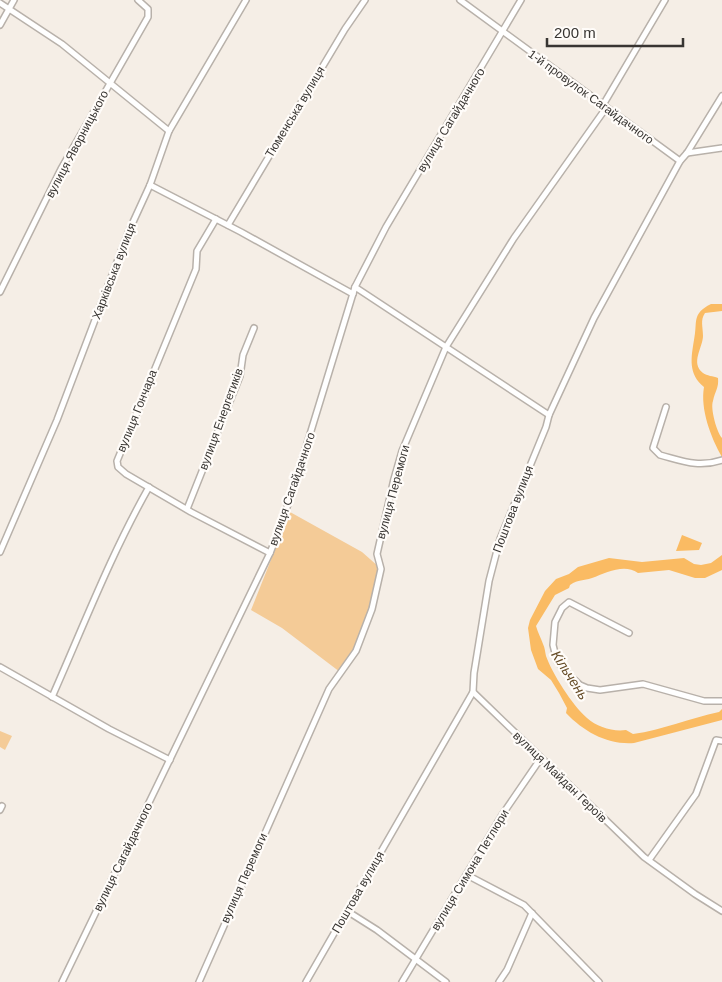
<svg xmlns="http://www.w3.org/2000/svg" width="722" height="982" font-family="Helvetica,sans-serif">
	<style>
		.green { fill: #f4cb97 }
		.water { fill: #fabb63 }
		.lines { fill: none; stroke-linecap: round; stroke-linejoin: round }
		.street-casing { stroke: #b8b1aa; stroke-width: 8 }
		.street { stroke: #fff; stroke-width: 5 }
		.labels { text-anchor: middle; stroke-width: 4.5; stroke-linejoin: round; paint-order: stroke }
		.street-label { font-size: 12px; fill: #383532; stroke: #fffcf9 }
		.water-label { font-size: 14px; font-style: italic; fill: #654b26; stroke: #fffcf9 }
	</style>
	<rect width="100%" height="100%" fill="#f5eee6"/>
	<g class="green">
		<polygon points="290,512 362,552 379,567 368,611 353,654 340,672 282,628 251,610"/>
		<polygon points="0,731 12,736 5,750 0,747"/>
	</g>
	<g class="water">
		<path d="M711 304H722V311L705 313C700 320 703 327 703 336 703 347 690 363 703 373 707 376 713 376 718 378 719 388 715 391 713 401 710 408 717 433 722 438V457C711 438 700 409 704 387 688 374 691 358 694 340 698 322 691 314 711 304Z"/>
		<polygon points="682,535 702,543 699,550 676,551"/>
		<path d="M722 555V570L705 578H695L669 570 638 573C624 563 606 573 592 578 583 581 579 579 570 585L569 588 555 595 536 626C538 633 541 638 543 644 545 648 545 652 546 656 552 673 572 705 587 718 597 727 613 732 626 730L633 734C663 730 690 718 719 712L722 709V720L634 743C608 745 584 732 566 713L567 708 559 693 551 680 538 669 531 650 528 628 530 620 545 591 556 579 569 574 578 567 609 558 642 562 684 558 694 564 701 565 711 563Z"/>
	</g>
	<g class="lines">
		<defs>
			<g id="street">
				<polyline points="460,0 680,161"/>
				<polyline points="0,3 62,44 169,131"/>
				<polyline points="0,25 14,0"/>
				<polyline points="603,105 665,0"/>
				<polyline points="687,153 722,148"/>
				<polyline points="150,185 241,232 353,294"/>
				<polyline points="216,219 197,251 196,269 117,461 118,467 126,474 191,512 270,553"/>
				<polyline points="228,225 345,29 365,0"/>
				<polyline points="355,287 549,415"/>
				<polyline points="0,292 61,169 148,17 148,9 138,0"/>
				<path d="M666 407 653 448 660 455C683 461 698 468 722 460"/>
				<polyline points="187,509 240,376 243,355 254,328"/>
				<polyline points="0,552 57,420 128,233 150,185 169,131 246,0"/>
				<polyline points="629,633 569,602 562,608 555,622 553,645 557,661 565,671 580,685 587,688 600,690 643,684 704,701 722,701"/>
				<polyline points="0,667 109,729 170,760"/>
				<polyline points="473,692 644,857 695,894 722,911"/>
				<path d="M52 697C83 627 111 554 149 487"/>
				<polyline points="0,810 2,806"/>
				<polyline points="649,860 696,794 716,740 722,741"/>
				<polyline points="467,875 524,905 599,982"/>
				<polyline points="347,911 377,930 446,982"/>
				<polyline points="62,982 270,553 283,520 311,431 355,287 386,227 521,0"/>
				<polyline points="199,982 329,689 356,651 372,609 381,569 377,554 394,479 402,451 446,347 514,238 606,108"/>
				<polyline points="306,982 473,692 474,673 489,581 500,539 546,427 549,415 594,318 680,161 687,153 722,96"/>
				<polyline points="402,982 502,815 541,758"/>
				<polyline points="499,982 507,970 532,913"/>
			</g>
		</defs>
		<use href="#street" class="street-casing"/>
		<use href="#street" class="street"/>
	</g>
	<g class="labels">
		<g class="street-label">
			<text transform="translate(591 97) rotate(36)" y="4">1-й провулок Сагайдачного</text>
			<text transform="translate(295 112) rotate(-59)" y="4">Тюменська вулиця</text>
			<text transform="translate(451 120) rotate(-59)" y="4">вулиця Сагайдачного</text>
			<text transform="translate(77 144) rotate(-62)" y="4">вулиця Яворницького</text>
			<text transform="translate(114 271) rotate(-69)" y="4">Харківська вулиця</text>
			<text transform="translate(137 411) rotate(-68)" y="4">вулиця Гончара</text>
			<text transform="translate(221 419) rotate(-70)" y="4">вулиця Енергетиків</text>
			<text transform="translate(292 489) rotate(-71)" y="4">вулиця Сагайдачного</text>
			<text transform="translate(393 492) rotate(-75)" y="4">вулиця Перемоги</text>
			<text transform="translate(513 509) rotate(-69)" y="4">Поштова вулиця</text>
			<text transform="translate(560 777) rotate(44)" y="4">вулиця Майдан Героїв</text>
			<text transform="translate(123 857) rotate(-64)" y="4">вулиця Сагайдачного</text>
			<text transform="translate(470 870) rotate(-59)" y="4">вулиця Симона Петлюри</text>
			<text transform="translate(244 878) rotate(-66)" y="4">вулиця Перемоги</text>
			<text transform="translate(358 892) rotate(-60)" y="4">Поштова вулиця</text>
		</g>
		<g class="water-label">
			<text transform="translate(570 675) rotate(57)" y="5">Кільчень</text>
		</g>
	</g>
	<path d="M547 38v8h136v-8" fill="none" stroke="#383532" stroke-width="2.5"/>
	<text x="554" y="38" font-size="15" fill="#383532" stroke="#fffcf9" stroke-width="4" paint-order="stroke">200 m</text>
</svg>
